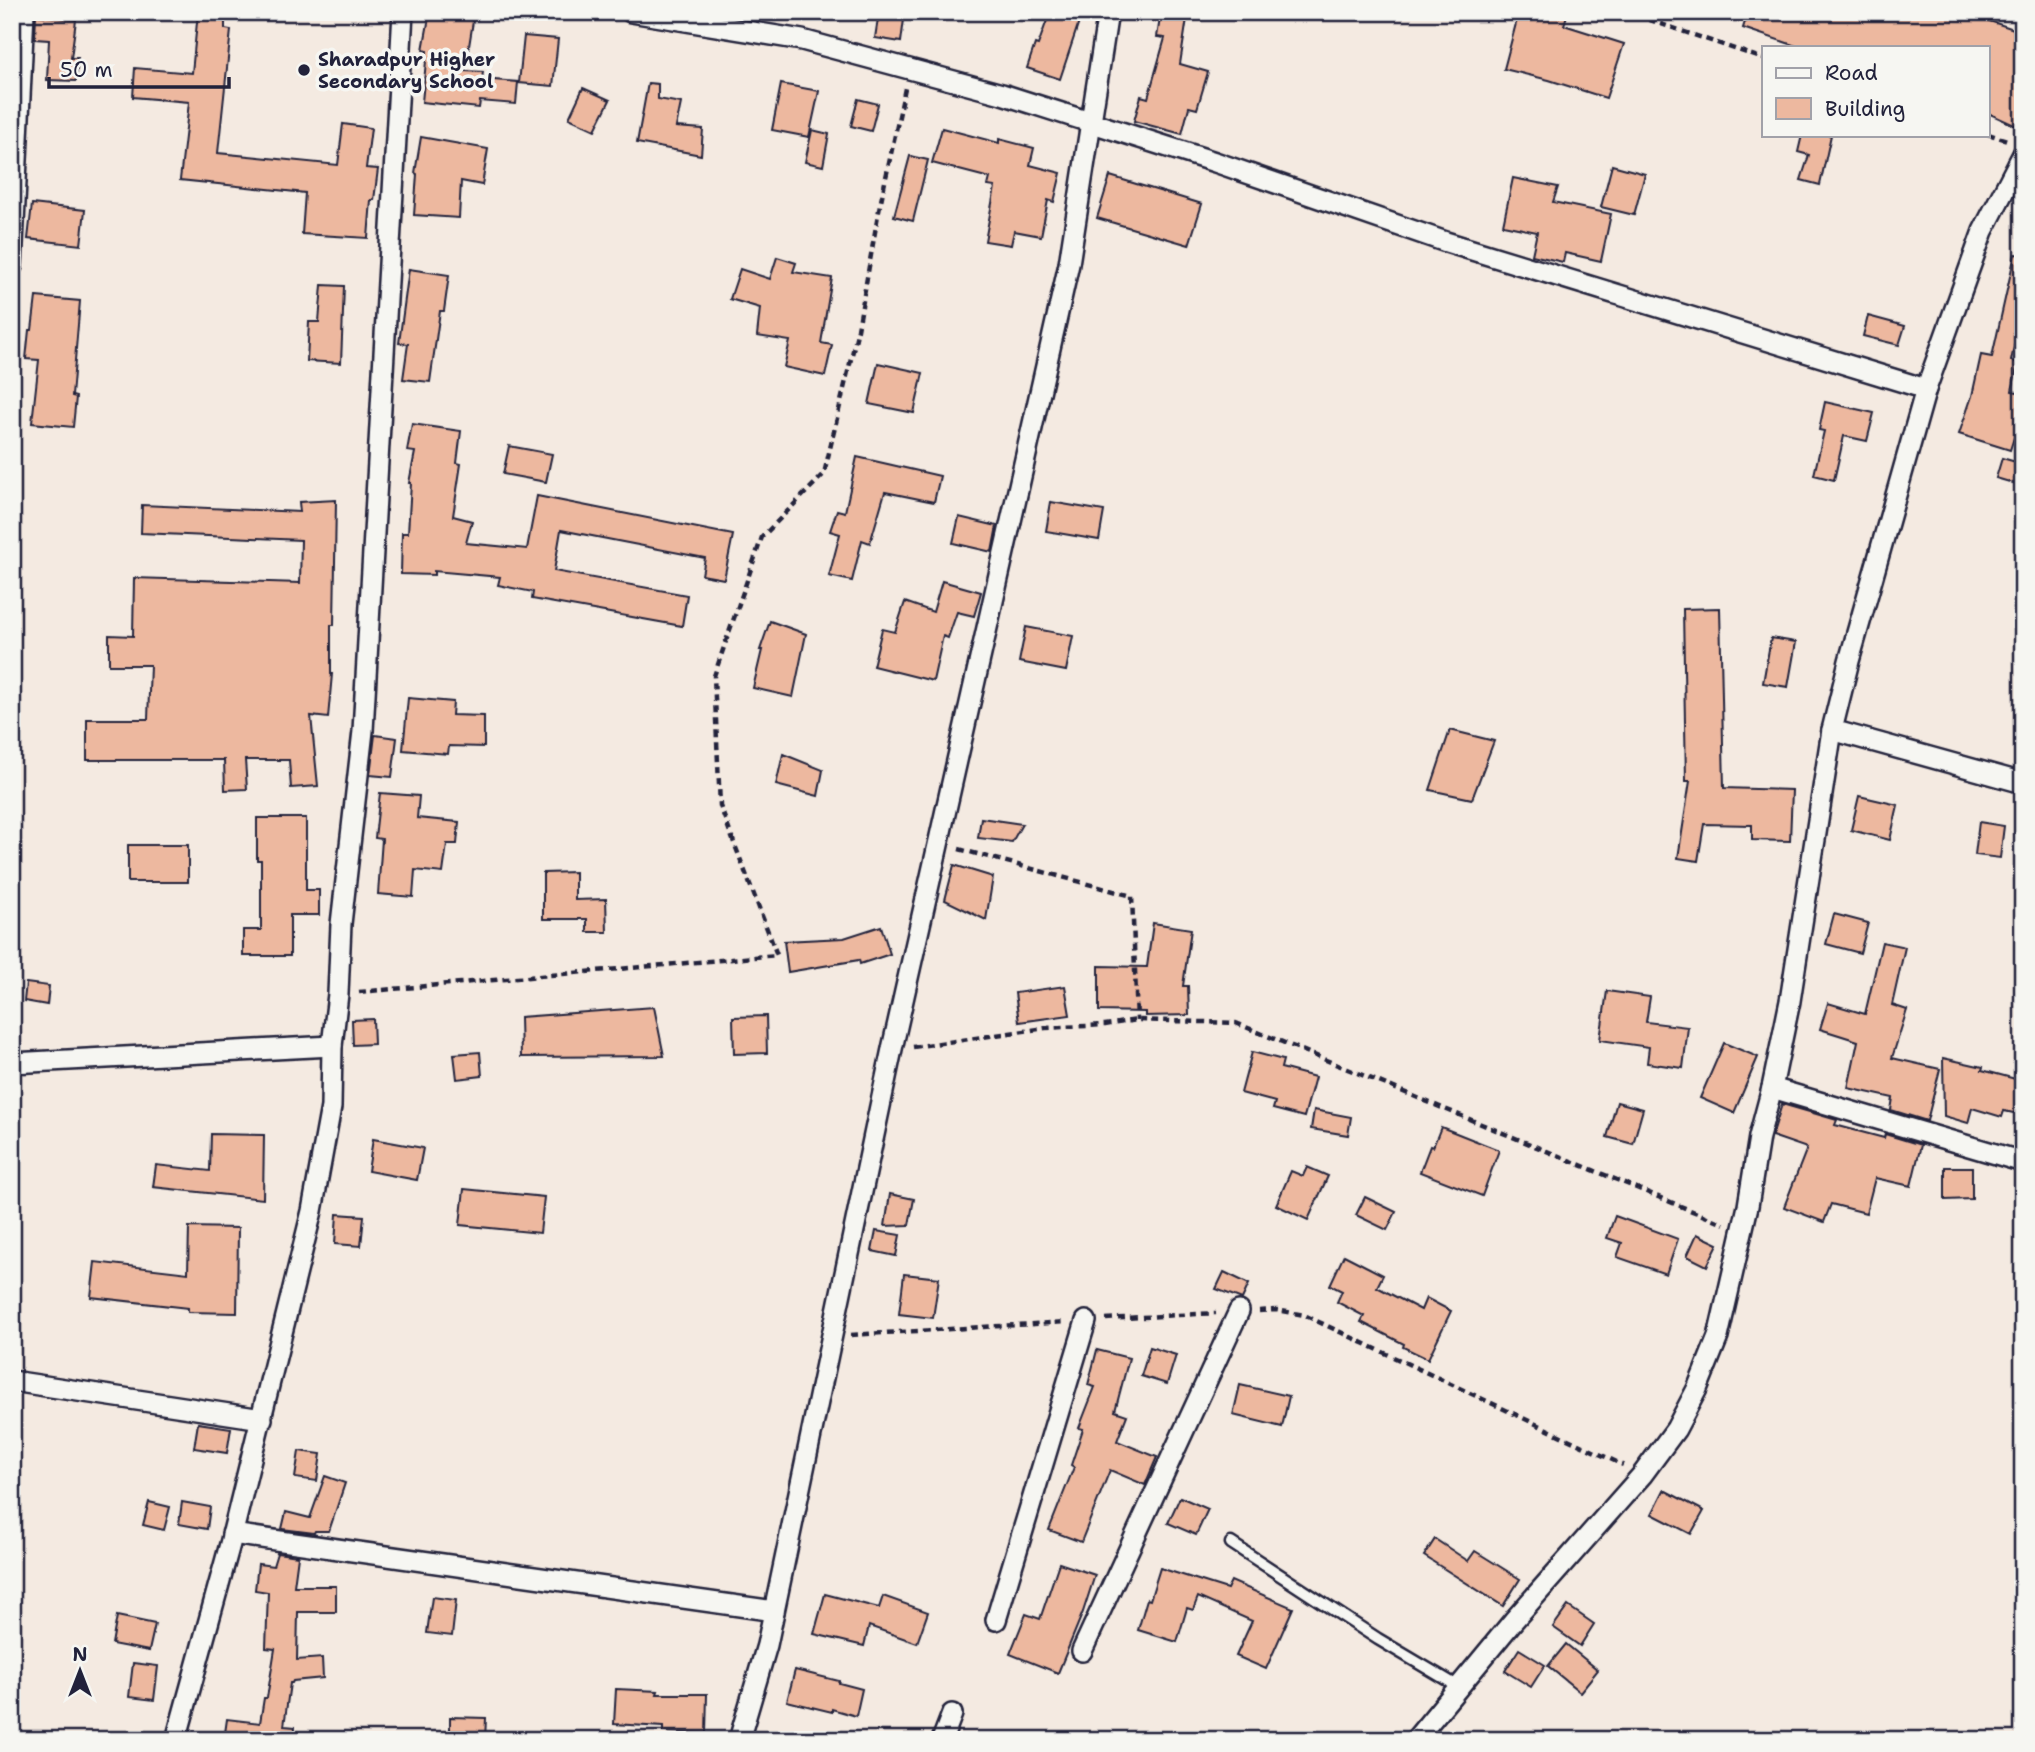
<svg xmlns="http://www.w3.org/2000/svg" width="2035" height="1752" font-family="'Shantell Sans',sans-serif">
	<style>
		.building { fill: #edb89f; stroke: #22223b; stroke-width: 2 }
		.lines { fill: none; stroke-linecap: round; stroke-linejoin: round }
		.lane-casing { stroke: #22223b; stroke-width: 15 }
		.street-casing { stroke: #22223b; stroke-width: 24 }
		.path { stroke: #22223b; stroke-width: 4.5; stroke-dasharray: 7 5; stroke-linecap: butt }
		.lane { stroke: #f6f6f2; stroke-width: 10 }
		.street { stroke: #f6f6f2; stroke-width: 19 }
		.poi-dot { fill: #22223b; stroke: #f6f6f2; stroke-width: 2.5 }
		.labels { text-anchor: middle; stroke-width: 7; stroke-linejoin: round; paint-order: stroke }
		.poi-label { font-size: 19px; font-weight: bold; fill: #22223b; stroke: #f6f6f2; text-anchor: start }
	</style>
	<rect width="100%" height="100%" fill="#f4eae1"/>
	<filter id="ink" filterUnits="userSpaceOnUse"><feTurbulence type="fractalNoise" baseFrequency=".0143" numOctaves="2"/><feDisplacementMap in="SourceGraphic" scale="14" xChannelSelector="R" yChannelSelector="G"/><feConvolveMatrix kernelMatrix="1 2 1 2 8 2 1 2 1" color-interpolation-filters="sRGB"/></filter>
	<g filter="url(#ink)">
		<g class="building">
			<polygon points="198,12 225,12 225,29 231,30 218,153 338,165 343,124 371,128 366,168 378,169 374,200 371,200 368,238 302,234 305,193 180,180 189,102 133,97 135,68 192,73"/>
			<polygon points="430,12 457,12 474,15 465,71 483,72 482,79 518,82 516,104 480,101 479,108 422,102 427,51 423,50"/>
			<polygon points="879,12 905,12 901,42 875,38"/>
			<polygon points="1050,12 1079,22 1060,79 1027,68 1035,44 1038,45"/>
			<polygon points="1161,12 1188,12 1180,64 1208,72 1197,109 1189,107 1182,134 1134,121 1141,96 1148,98 1165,38 1157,37"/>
			<polygon points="1519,12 1568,12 1564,25 1624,44 1606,98 1549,80 1504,69"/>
			<polygon points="1748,12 1962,12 2023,32 2023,129 1988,113 1988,47 1799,47 1743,28"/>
			<polygon points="36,15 76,20 71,58 78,58 76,81 47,80 49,40 35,39"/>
			<polygon points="524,36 558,39 553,86 519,83"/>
			<polygon points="648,83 658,84 658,99 681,103 676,127 703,129 701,155 637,143"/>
			<polygon points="781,84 819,91 809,137 772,130"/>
			<polygon points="583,88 610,100 595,130 569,118"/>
			<polygon points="858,99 878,104 871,131 851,126"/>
			<polygon points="942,128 999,143 999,139 1034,148 1030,165 1061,173 1054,202 1048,200 1041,236 1014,231 1011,245 985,241 995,187 988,186 990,178 932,163"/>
			<polygon points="812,130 829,134 823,166 805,162"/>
			<polygon points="1802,135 1831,135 1820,185 1801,180 1809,155 1798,152"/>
			<polygon points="421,137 488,149 482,185 461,181 459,218 414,215 417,174 415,173"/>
			<polygon points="910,156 928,160 913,221 894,216"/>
			<polygon points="1612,165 1645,174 1634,215 1601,207"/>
			<polygon points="1110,176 1202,204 1189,245 1097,218"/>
			<polygon points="1513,178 1558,187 1553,202 1611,214 1601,261 1565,253 1563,262 1532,255 1537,232 1503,225"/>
			<polygon points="32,204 85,210 81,245 28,239"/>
			<polygon points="2015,254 2023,255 2023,306 2011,361 2018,363 2012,391 2023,393 2023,410 2010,450 1959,434 1972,396 1981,355 1992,357"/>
			<polygon points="777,257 796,263 793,272 832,278 821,343 832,345 825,376 784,367 790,341 757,336 760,308 730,299 740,269 770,279"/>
			<polygon points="409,269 449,275 444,311 440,311 430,382 403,379 408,344 399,343"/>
			<polygon points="322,285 344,286 341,363 307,361 309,322 319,322"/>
			<polygon points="36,297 80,301 72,396 76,397 73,427 32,423 39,360 26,359 29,330 32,330"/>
			<polygon points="1868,316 1905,326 1899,345 1863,336"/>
			<polygon points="878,363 923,373 914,413 869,404"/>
			<polygon points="1825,402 1874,413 1867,441 1844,436 1834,480 1814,475 1824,431 1819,430"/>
			<polygon points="412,424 461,431 457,463 461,464 453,516 472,521 466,543 527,549 537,496 733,535 724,579 702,575 705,558 561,530 554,571 687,595 682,626 532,599 533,592 498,585 500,577 434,571 434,575 401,574 402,533 408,533 411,483 409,483 415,452 407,451"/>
			<polygon points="509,446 552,454 546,482 503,474"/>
			<polygon points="857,457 940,476 934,502 885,492 870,543 862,540 852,581 829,576 840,534 830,531 837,510 845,512"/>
			<polygon points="2002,458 2023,464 2023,486 1996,478"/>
			<polygon points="336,500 334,625 331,625 331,674 332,674 328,718 311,716 318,786 291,788 289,760 245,760 247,789 225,790 224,760 87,760 87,719 148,719 150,665 109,665 109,635 133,636 134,578 300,583 301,540 141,533 142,505 300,512 299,502"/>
			<polygon points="1051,502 1104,511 1099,540 1046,531"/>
			<polygon points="959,517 997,526 992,552 953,543"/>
			<polygon points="942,581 981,592 974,616 957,612 948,638 943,636 933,681 873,666 882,629 895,632 905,602 933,612"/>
			<polygon points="1720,608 1724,788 1792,790 1790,841 1752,840 1752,825 1704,824 1698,861 1678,858 1690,781 1686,781 1683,609"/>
			<polygon points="770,621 806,634 793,697 753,688 762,650 760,650"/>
			<polygon points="1026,627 1073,636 1066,671 1019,662"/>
			<polygon points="1771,638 1796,642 1788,687 1763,683"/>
			<polygon points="408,698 453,702 452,715 484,716 484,747 449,746 448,754 403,750"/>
			<polygon points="1450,730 1494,741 1472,799 1430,790"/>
			<polygon points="375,735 397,738 392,777 370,775"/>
			<polygon points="783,754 823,770 818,796 776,785"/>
			<polygon points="380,793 419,796 417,818 459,822 457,844 447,844 443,873 415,870 413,897 378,894 382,839 375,838"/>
			<polygon points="1859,796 1898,805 1890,840 1851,830"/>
			<polygon points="257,818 306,818 306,890 319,890 319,915 290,915 290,956 243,956 243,930 261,930 261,860 257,860"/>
			<polygon points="981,818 1022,824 1012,842 978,838"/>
			<polygon points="1979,822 2004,826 2000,858 1975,855"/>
			<rect x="128" y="845" width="60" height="37"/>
			<polygon points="954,865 993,877 986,920 945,900"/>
			<polygon points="575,872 575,900 606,899 607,932 587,932 587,919 543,919 543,873"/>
			<polygon points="1834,914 1868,923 1860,953 1826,944"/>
			<polygon points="1153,923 1191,929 1183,986 1188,986 1189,1015 1145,1016 1145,1012 1099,1011 1099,966 1147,967"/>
			<polygon points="881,926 890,954 860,964 859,960 788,972 784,941 844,938"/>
			<polygon points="1882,942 1905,947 1892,1005 1907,1010 1892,1058 1940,1069 1927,1121 1891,1110 1893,1098 1848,1088 1858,1041 1820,1029 1828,1003 1865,1014"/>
			<polygon points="26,983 49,986 47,1005 24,1001"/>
			<polygon points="1065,986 1070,1015 1019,1022 1015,993"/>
			<polygon points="1607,991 1650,997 1646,1022 1688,1027 1683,1068 1647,1063 1649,1047 1600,1040"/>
			<polygon points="654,1007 664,1056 521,1057 520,1017"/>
			<polygon points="766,1016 767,1053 734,1054 733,1017"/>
			<polygon points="373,1019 374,1044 353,1045 352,1020"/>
			<polygon points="1724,1043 1758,1057 1734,1113 1700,1098"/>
			<polygon points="480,1052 482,1076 457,1079 454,1054"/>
			<polygon points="1252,1052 1283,1060 1281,1068 1315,1077 1304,1117 1273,1109 1275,1102 1241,1093"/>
			<polygon points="1943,1058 1983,1067 1982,1070 2023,1081 2023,1115 2004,1111 2002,1117 1972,1108 1968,1123 1944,1116"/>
			<polygon points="1617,1102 1643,1109 1633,1144 1607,1137"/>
			<polygon points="1782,1104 1837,1120 1835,1125 1884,1138 1885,1134 1921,1145 1911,1186 1875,1178 1866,1213 1831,1204 1824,1222 1784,1207 1807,1148 1772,1136"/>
			<polygon points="1314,1110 1351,1117 1348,1135 1311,1129"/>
			<polygon points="1441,1127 1499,1150 1482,1196 1420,1172 1430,1146 1433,1147"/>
			<polygon points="211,1134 264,1135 263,1199 153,1187 156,1165 210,1171"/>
			<polygon points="373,1139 423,1148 417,1180 368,1171"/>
			<polygon points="1307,1167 1328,1176 1308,1220 1276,1205 1291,1171 1303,1176"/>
			<polygon points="1945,1167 1972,1167 1972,1199 1945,1200"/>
			<polygon points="464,1189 544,1197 540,1233 460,1225"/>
			<polygon points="890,1194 914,1199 909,1225 885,1226"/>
			<polygon points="1365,1197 1396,1212 1387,1230 1356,1215"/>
			<polygon points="337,1214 364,1216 361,1246 335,1244"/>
			<polygon points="1615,1216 1678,1239 1666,1274 1617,1257 1622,1243 1607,1238"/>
			<polygon points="189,1227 238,1228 237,1313 188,1312 188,1308 91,1297 95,1262 188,1273"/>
			<polygon points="876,1231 900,1235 896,1256 872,1251"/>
			<polygon points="1697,1234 1718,1244 1707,1266 1687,1256"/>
			<polygon points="1344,1255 1383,1275 1377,1287 1421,1310 1426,1298 1451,1311 1428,1359 1403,1347 1404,1344 1361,1322 1364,1316 1337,1302 1342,1291 1330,1285"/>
			<polygon points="1224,1272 1249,1284 1242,1299 1216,1289"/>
			<polygon points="904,1274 939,1278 933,1318 899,1314"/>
			<polygon points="1150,1347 1176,1355 1167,1384 1141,1376"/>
			<polygon points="1097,1350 1129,1358 1115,1411 1127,1415 1117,1441 1157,1457 1145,1485 1110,1470 1081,1542 1049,1530 1074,1467 1071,1465 1083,1429 1079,1428 1095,1387 1088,1385"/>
			<polygon points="1240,1385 1289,1396 1282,1427 1233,1415"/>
			<polygon points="198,1423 231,1428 227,1453 194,1448"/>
			<polygon points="299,1451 321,1454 317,1481 295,1478"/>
			<polygon points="325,1476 345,1483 329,1531 315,1531 314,1533 282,1529 286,1512 310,1518"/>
			<polygon points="1664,1490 1704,1511 1691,1534 1652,1514"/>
			<polygon points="1180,1497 1208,1509 1196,1535 1168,1523"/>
			<polygon points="149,1502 170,1507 164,1530 143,1525"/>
			<polygon points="182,1502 210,1507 207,1529 179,1524"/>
			<polygon points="1435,1539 1468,1561 1475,1551 1520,1579 1503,1606 1424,1556"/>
			<polygon points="277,1553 298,1556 294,1586 336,1586 336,1612 298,1612 297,1660 322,1658 323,1678 293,1681 292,1683 290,1683 284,1726 295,1727 294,1740 224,1740 227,1719 260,1723 264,1698 267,1698 275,1649 266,1648 268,1592 255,1590 258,1564 273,1566"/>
			<polygon points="1059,1563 1095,1575 1083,1612 1058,1673 1010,1654 1026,1614 1040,1619"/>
			<polygon points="1160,1568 1227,1589 1231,1581 1293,1608 1266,1669 1236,1656 1252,1621 1198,1597 1193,1610 1187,1608 1177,1642 1138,1630 1147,1599 1150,1600"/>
			<polygon points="825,1594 879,1608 883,1596 928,1612 917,1643 869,1626 864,1646 814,1634"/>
			<polygon points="432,1597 456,1600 452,1636 427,1633"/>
			<polygon points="1568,1606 1594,1624 1580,1646 1553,1627"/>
			<polygon points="117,1616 155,1624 149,1651 112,1644"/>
			<polygon points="1566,1644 1598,1670 1580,1692 1548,1666"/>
			<polygon points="1519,1649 1545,1665 1531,1687 1505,1671"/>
			<polygon points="133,1663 158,1666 154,1700 129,1697"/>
			<polygon points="795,1670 839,1681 839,1683 862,1689 856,1716 832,1709 832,1712 787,1701"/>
			<polygon points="616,1689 658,1691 657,1694 707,1694 706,1733 663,1732 663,1727 614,1724"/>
			<polygon points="450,1717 486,1718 485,1740 450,1740"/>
		</g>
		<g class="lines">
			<defs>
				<polyline id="lane" points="1231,1543 1378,1639 1459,1687"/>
				<g id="street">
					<polyline points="631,12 802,40 1002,94 1215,162 1446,242 1926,389"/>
					<polyline points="12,266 24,12"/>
					<polyline points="1832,730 2023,783"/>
					<polyline points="12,1063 332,1046"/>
					<polyline points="1772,1088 2023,1162"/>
					<polyline points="12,1381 262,1419"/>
					<polyline points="232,1534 774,1611"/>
					<polyline points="996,1620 1086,1321"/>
					<polyline points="1082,1651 1239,1311"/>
					<polyline points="176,1740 230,1544 312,1211 331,1107 332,1046 338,994 341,924 363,731 403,12"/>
					<polyline points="739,1740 767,1645 892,1049 1069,264 1108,12"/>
					<polyline points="942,1740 952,1714"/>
					<polyline points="1415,1740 1514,1620 1642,1475 1676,1429 1697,1389 1718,1337 1748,1206 1759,1137 1772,1088 1790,1001 1832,730 1849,661 1926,389 1983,231 2023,154"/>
				</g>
			</defs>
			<use href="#lane" class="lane-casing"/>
			<use href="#street" class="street-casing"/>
			<g class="path">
				<polyline points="1626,12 1764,59"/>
				<polyline points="1988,134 2007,140"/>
				<polyline points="959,849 1132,896 1137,1020"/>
				<polyline points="359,992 777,955 720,806 714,676 762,537 824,474 858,329 878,215 905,88"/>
				<polyline points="913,1047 1045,1028 1105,1025 1137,1020 1236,1023 1724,1224"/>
				<polyline points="1259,1311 1277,1310 1304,1315 1623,1465"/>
				<polyline points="1106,1319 1216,1313"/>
				<polyline points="851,1335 1066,1322"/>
			</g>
			<use href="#lane" class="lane"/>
			<use href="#street" class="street"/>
		</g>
	</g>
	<circle class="poi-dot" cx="304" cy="70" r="7"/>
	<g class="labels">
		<g class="poi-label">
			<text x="318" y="66">Sharadpur Higher<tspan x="318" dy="22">Secondary School</tspan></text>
		</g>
	</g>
	<rect width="2035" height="1752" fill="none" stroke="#f6f6f2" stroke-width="42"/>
	<rect x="21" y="21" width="1993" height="1710" fill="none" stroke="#22223b" stroke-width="2.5" filter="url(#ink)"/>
	<rect x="1762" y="46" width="228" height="91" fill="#f6f6f2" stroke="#a1a1a9" stroke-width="2"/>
	<rect x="1776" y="68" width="35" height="10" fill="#f6f6f2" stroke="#a1a1a9" stroke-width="2"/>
	<text x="1825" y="80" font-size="21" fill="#22223b">Road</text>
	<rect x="1776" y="98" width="35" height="21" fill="#edb89f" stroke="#a1a1a9" stroke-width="2"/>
	<text x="1825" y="116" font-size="21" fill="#22223b">Building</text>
	<g transform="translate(80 1671)" stroke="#f6f6f2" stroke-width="5" paint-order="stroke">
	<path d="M0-5L12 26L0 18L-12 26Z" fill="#22223b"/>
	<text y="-10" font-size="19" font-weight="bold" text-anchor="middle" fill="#22223b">N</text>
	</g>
	<path d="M49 77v10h180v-10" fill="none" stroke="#22223b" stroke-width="3.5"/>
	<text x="60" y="77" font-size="21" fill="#22223b" stroke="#f6f6f2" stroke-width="5" paint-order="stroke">50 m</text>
</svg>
